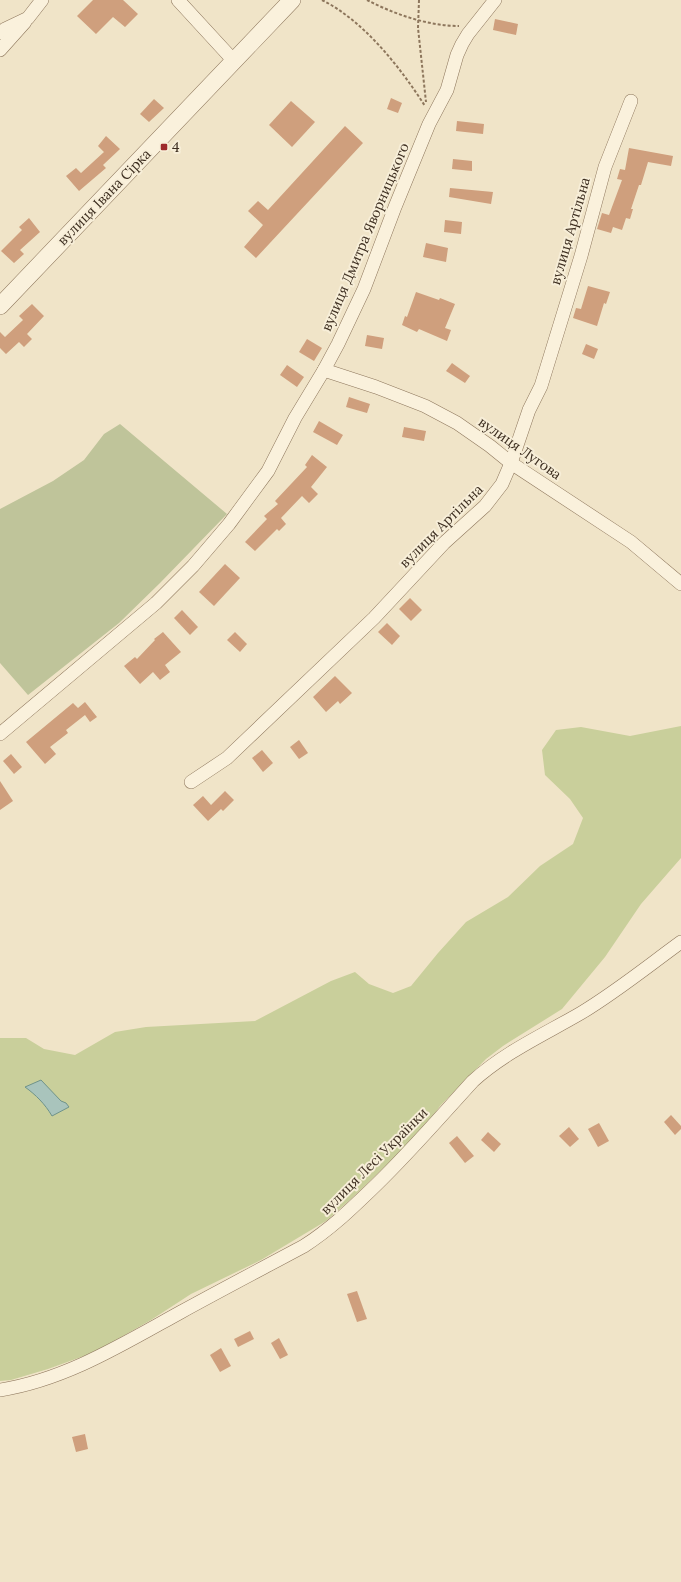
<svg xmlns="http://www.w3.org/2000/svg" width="681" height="1582" font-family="Lora,serif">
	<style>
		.green { fill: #c9cf9b }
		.cemetery { fill: #bfc49a }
		.water { fill: #a9c4bc; stroke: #6f938a }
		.building { fill: #cf9f7d }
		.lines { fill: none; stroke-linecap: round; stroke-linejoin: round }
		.minor-casing { stroke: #8d765c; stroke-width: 14 }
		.tertiary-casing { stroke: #8d765c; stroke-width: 18 }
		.path { stroke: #8d765c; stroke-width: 2; stroke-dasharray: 3 2; stroke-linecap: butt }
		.minor { stroke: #faf1dc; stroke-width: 13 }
		.tertiary { stroke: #faf1dc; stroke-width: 17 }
		.poi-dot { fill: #9e2a2b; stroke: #f7eed8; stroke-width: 1.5 }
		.labels { text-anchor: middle; stroke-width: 4; stroke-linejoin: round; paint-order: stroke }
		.poi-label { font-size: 14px; fill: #3d2e20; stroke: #f7eed8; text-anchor: start }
		.street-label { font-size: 14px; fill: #3d2e20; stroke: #f7eed8 }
	</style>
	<rect width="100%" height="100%" fill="#f0e4c8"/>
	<polygon class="green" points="681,726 681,858 641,904 605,957 562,1009 503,1046 486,1059 440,1106 423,1130 351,1199 326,1221 261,1260 191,1294 151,1320 95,1352 48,1369 11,1380 0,1381 0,1038 26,1038 44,1049 75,1055 115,1032 146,1027 255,1021 331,981 355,972 369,984 393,993 411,986 438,953 466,922 508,897 540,866 573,844 583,818 570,799 545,775 542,750 556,730 581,727 630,736"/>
	<polygon class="cemetery" points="120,424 227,514 160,583 119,623 28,695 0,663 0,509 53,481 84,460 104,434"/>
	<path class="water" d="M41 1080 61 1101 66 1103 69 1107 52 1116C45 1104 36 1095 25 1087Z"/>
	<g class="building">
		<polygon points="93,0 123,0 138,14 125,27 113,17 96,34 77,16"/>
		<polygon points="495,19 518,24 516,35 493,30"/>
		<polygon points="391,98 402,103 398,113 387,109"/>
		<polygon points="154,99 164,108 149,122 140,114"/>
		<polygon points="291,101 315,122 292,147 269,125"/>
		<polygon points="457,121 484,124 483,134 456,131"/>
		<polygon points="345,126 363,143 256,258 244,247 263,225 248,211 258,201 268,210"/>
		<polygon points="106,136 120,149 103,165 106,168 79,191 66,176 76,168 81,173 104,152 98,146"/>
		<polygon points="629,148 673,156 671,166 648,162 641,185 639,185 631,209 633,209 630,219 626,218 622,230 613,227 611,233 597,229 602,213 609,215 622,180 617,179 620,169 625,170"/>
		<polygon points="453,159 472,161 472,171 452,169"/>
		<polygon points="450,188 493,192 491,204 449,197"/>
		<polygon points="29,218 40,232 20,250 24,254 14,263 1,251 22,230 19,227"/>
		<polygon points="445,220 462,222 461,234 444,232"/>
		<polygon points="426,243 448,248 446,262 423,257"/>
		<polygon points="588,286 610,292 606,304 604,303 597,326 573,318 576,308 581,309"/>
		<polygon points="416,292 439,300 440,298 455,304 445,328 451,330 447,341 419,329 417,332 402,325 405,316 407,317"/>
		<polygon points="32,304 44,316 27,334 32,339 24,347 19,342 6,354 0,348 0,332 5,337 23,320 19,316"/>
		<polygon points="367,335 384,338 382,349 365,346"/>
		<polygon points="307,339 322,348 314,361 299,352"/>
		<polygon points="586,344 598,349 594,359 582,354"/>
		<polygon points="452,363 470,376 465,383 446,371"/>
		<polygon points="287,365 304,377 297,387 280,375"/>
		<polygon points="349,397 370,404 367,413 346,407"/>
		<polygon points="319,421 343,435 337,445 313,432"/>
		<polygon points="404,427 426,431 424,441 402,437"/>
		<polygon points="312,455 327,467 311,487 318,494 309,503 302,496 281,518 286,524 279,531 277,529 255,551 245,542 267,519 264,516 278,504 275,501 307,467 305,465"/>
		<polygon points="225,564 240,578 214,606 199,592"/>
		<polygon points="410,598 422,610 411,621 399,609"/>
		<polygon points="182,610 198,627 190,635 174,618"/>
		<polygon points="387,623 400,636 392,645 378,632"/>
		<polygon points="163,632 181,652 165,665 170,672 160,680 153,672 140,684 124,666 135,657 137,659 155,640 154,639"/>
		<polygon points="235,632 247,644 240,652 227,640"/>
		<polygon points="335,676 352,693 340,704 338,701 326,712 313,697"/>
		<polygon points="85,702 97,717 90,722 85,715 66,730 68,733 50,747 56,754 45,764 26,742 73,703 78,708"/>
		<polygon points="299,740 308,753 299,759 290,747"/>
		<polygon points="262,750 273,763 263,772 252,758"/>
		<polygon points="11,754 22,767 14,774 3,761"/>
		<polygon points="0,781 13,801 0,810"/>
		<polygon points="225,791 234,800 223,811 221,809 208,821 193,805 203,796 211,805"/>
		<polygon points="671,1115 681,1126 681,1129 675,1135 664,1122"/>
		<polygon points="599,1123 609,1141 598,1147 588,1129"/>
		<polygon points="569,1127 579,1139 570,1147 559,1136"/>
		<polygon points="488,1132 501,1144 494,1152 481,1140"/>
		<polygon points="457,1136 474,1156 465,1163 449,1143"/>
		<polygon points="357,1291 367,1319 357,1322 347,1294"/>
		<polygon points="250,1331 254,1339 238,1347 234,1339"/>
		<polygon points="279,1338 288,1355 280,1359 271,1343"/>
		<polygon points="221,1348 231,1366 220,1372 210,1355"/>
		<polygon points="85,1434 88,1449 76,1452 72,1437"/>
	</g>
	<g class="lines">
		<defs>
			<g id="minor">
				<polyline points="178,0 234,61"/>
				<polyline points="0,33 5,29 28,18 42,0"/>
				<polyline points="0,50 25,22"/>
				<polyline points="324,370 376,387 425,406 457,423 490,446 511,463 631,542 681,584"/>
				<polyline points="0,734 156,603 193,566 229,524 268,471 295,418 324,370 338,344 364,289 395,207 429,124 447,90 457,55 462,44 468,34 495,0"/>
				<polyline points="191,782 227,758 374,618 444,543 485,506 502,484 511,463 529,410 541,386 581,256 605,167 631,101"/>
				<path d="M0 1390C65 1380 123 1344 181 1312 221 1290 263 1268 304 1246 332 1228 352 1208 376 1185 410 1152 441 1116 473 1081 505 1052 545 1034 581 1013 616 992 648 966 681 942"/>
			</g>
			<polyline id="tertiary" points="0,306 292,0"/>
		</defs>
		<use href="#minor" class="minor-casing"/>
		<use href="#tertiary" class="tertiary-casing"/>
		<g class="path">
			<path d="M322 0C364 21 400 67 425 106"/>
			<path d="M367 0C394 14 428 26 459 26"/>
			<polyline points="419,0 418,28 426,102"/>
		</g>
		<use href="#minor" class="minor"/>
		<use href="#tertiary" class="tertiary"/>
	</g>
	<rect class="poi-dot" x="160" y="143" width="8" height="8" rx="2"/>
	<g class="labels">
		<g class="poi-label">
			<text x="172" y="152">4</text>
		</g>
		<g class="street-label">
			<text transform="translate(104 197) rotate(-46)" y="5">вулиця Івана Сірка</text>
			<text transform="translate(570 231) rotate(-74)" y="5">вулиця Артільна</text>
			<text transform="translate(365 237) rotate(-67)" y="5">вулиця Дмитра Яворницького</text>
			<text transform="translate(520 448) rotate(35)" y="5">вулиця Лугова</text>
			<text transform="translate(441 526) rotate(-45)" y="5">вулиця Артільна</text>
			<text transform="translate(374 1161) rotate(-45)" y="5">вулиця Лесі Українки</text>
		</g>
	</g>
</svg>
